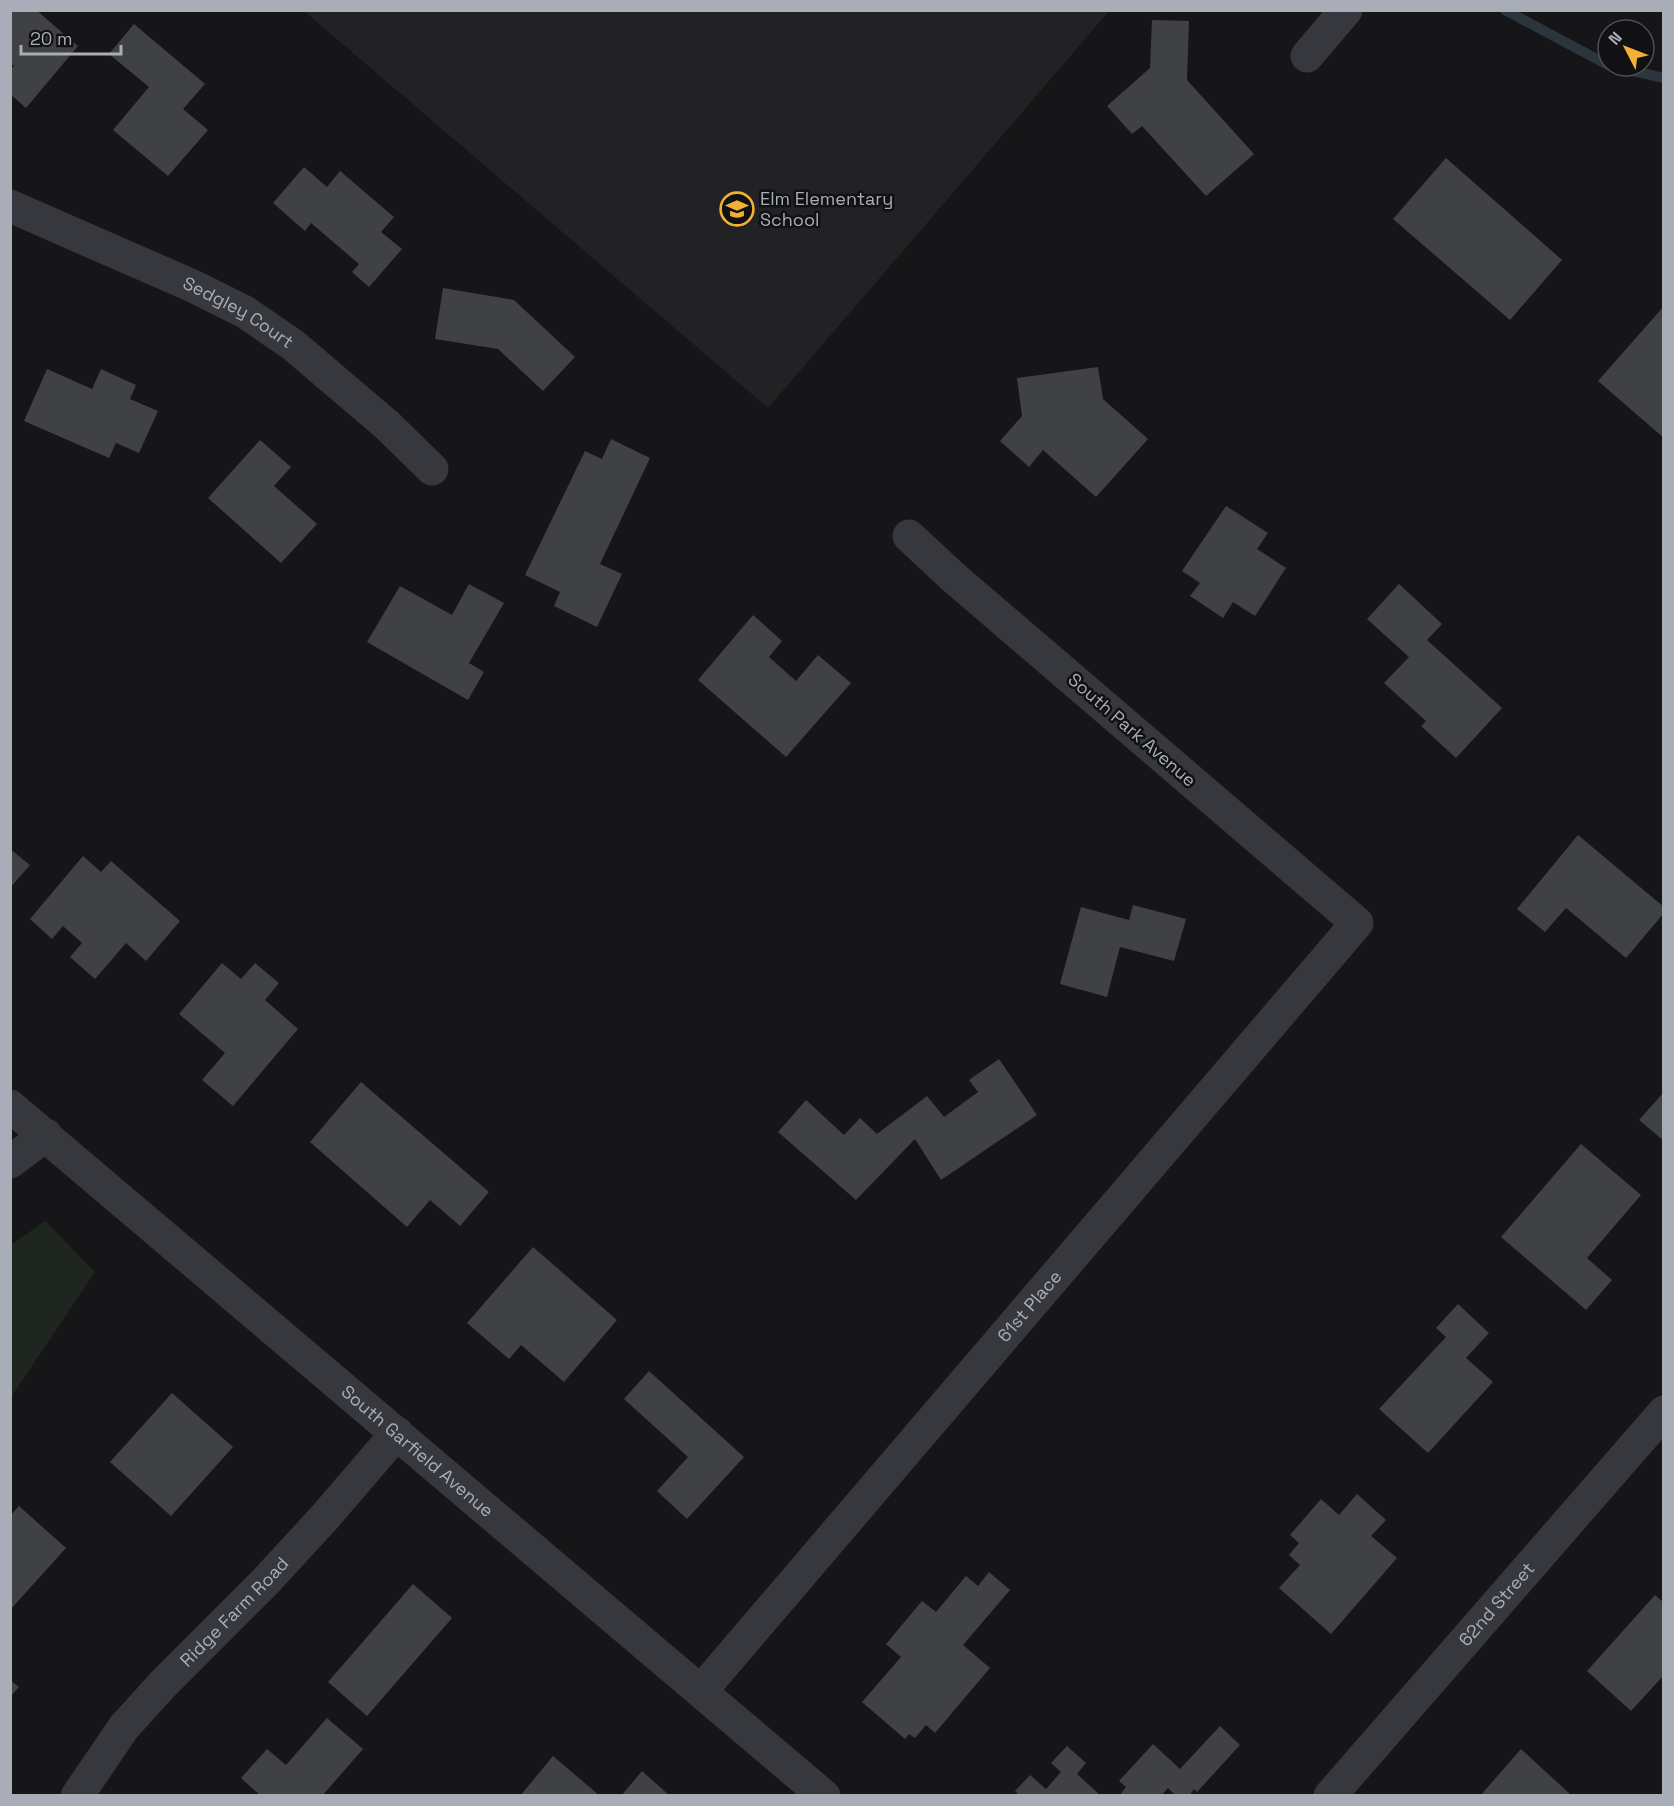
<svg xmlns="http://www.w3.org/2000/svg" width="1674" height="1806" font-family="'Space Grotesk',sans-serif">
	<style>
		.built { fill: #222225 }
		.green { fill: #1e261f }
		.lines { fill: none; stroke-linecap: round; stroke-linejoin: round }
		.stream { stroke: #2c353c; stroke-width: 10 }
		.building { fill: #404145 }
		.minor { stroke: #37383d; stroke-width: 33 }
		.labels { text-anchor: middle; stroke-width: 5; stroke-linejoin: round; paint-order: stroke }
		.poi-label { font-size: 18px; fill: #a8adb8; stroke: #111113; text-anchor: start }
		.street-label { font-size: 18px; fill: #a8adb8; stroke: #111113 }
	</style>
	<rect width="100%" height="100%" fill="#161618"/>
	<polygon class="built" points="304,11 1109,11 768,408"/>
	<polygon class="green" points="45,1221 95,1272 11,1397 11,1245"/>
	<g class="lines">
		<g class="stream">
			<polyline points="1505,10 1608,65"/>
			<polyline points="1611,66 1664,78"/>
		</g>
	</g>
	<g class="building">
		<polygon points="10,10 36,10 78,46 26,108 10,94 10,70 14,66 10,63"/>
		<polygon points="1152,20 1189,21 1187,80 1254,154 1206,196 1142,126 1132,134 1107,106 1150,68"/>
		<polygon points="134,24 205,84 183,109 208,130 168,176 113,130 149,87 109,54"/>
		<polygon points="1446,158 1562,260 1510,320 1393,219"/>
		<polygon points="304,167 327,187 340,171 394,217 381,232 402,249 369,287 352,272 359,264 311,223 305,231 273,203"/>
		<polygon points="443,288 514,300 575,357 543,391 498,349 435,339"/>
		<polygon points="1664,306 1664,438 1598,381"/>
		<polygon points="1098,367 1103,399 1148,439 1096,497 1043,450 1029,467 1000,441 1022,416 1017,378"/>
		<polygon points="47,369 92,389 101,369 136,385 130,399 158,411 139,453 116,443 109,458 24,421"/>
		<polygon points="611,439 650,458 600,564 622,574 597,627 554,606 560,592 525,575 585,451 602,459"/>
		<polygon points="260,440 291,467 274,486 317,524 281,563 208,498"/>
		<polygon points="1226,506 1268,533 1257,549 1286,568 1255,616 1233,602 1223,618 1190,596 1200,583 1182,571"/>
		<polygon points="469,584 504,603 469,663 484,672 468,700 367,642 400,586 452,615"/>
		<polygon points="1399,584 1442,624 1427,640 1502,708 1456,758 1421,726 1426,721 1384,683 1409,657 1367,619"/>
		<polygon points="753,615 782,641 769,657 796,681 818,655 851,683 786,757 698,680"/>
		<polygon points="1578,835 1664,907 1664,913 1626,958 1566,908 1545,932 1517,909"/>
		<polygon points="10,849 30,865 10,888"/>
		<polygon points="83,856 101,872 111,861 180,921 146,961 126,943 95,979 70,957 82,943 63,926 52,939 30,919"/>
		<polygon points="1133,905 1186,919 1174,961 1120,947 1107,997 1060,984 1081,907 1129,920"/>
		<polygon points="222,963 241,979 255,963 279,983 265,1000 298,1029 233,1106 202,1080 225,1053 179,1014"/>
		<polygon points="999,1059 1037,1115 941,1180 915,1139 856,1200 778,1132 806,1100 844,1135 860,1118 877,1134 927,1096 944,1117 978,1092 969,1080"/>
		<polygon points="361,1082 489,1192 460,1226 430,1200 407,1227 310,1142"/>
		<polygon points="1664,1092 1664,1141 1639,1120"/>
		<polygon points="1581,1144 1641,1195 1587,1258 1612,1280 1586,1310 1501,1237"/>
		<polygon points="533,1247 617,1320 564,1382 521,1345 509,1359 467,1323"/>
		<polygon points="1458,1304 1489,1333 1466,1358 1493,1382 1428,1453 1379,1409 1446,1337 1436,1328"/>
		<polygon points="649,1371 744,1457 687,1519 657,1491 688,1457 624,1399"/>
		<polygon points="172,1393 233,1447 171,1516 110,1462"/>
		<polygon points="1357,1494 1386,1520 1371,1536 1397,1558 1331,1634 1279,1588 1300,1565 1289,1555 1299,1543 1290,1535 1321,1499 1339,1515"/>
		<polygon points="19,1506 66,1548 10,1610 10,1516"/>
		<polygon points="989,1572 1010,1590 963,1645 990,1668 935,1733 926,1725 915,1738 909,1734 905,1739 862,1702 901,1657 886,1644 922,1601 936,1612 966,1576 978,1586"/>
		<polygon points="413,1584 452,1618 367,1716 328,1682"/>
		<polygon points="1655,1595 1664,1603 1664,1675 1631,1711 1587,1671"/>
		<polygon points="10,1680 19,1687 10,1697"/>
		<polygon points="327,1718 363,1749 322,1796 261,1796 241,1778 267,1749 286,1765"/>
		<polygon points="1220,1726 1240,1745 1197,1792 1194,1789 1189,1796 1176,1796 1168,1788 1161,1796 1119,1796 1126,1787 1119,1781 1153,1744 1180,1769"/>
		<polygon points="1067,1746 1086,1763 1077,1774 1101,1796 1020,1796 1015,1791 1030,1775 1046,1789 1061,1772 1051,1763"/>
		<polygon points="1521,1749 1570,1794 1569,1796 1480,1796"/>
		<polygon points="553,1756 600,1796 520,1796"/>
		<polygon points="642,1771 670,1796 621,1796"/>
	</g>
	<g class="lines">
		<g class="minor">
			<polyline points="1307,56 1346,10"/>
			<path id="s1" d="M10 206 195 287 245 312 293 345 387 425 432 469"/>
			<path id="s2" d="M10 1106 824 1796"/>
			<polyline points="10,1162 46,1135"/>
			<path id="s3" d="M701 1691 1357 923 953 577 909 536"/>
			<path id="s4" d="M77 1796 124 1727 163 1684 265 1582 324 1518 397 1433"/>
			<path id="s5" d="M1330 1796 1664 1412"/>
		</g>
	</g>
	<defs>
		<symbol id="school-ring" viewBox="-11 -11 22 22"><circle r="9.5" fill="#111113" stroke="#f2b134" stroke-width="1.5"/><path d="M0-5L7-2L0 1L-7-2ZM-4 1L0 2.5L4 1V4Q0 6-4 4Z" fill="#f2b134"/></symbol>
	</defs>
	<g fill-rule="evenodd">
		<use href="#school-ring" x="718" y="190" width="38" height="38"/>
	</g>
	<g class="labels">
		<g class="poi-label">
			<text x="760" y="205">Elm Elementary<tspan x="760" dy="21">School</tspan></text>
		</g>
		<g class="street-label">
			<text dy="6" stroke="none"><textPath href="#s1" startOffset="252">Sedgley Court</textPath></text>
			<text transform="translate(1132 730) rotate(41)" y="6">South Park Avenue</text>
			<text dy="6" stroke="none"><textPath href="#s3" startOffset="506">61st Place</textPath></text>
			<text dy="6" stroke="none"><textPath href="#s2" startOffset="534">South Garfield Avenue</textPath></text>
			<text dy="6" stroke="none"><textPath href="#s5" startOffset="254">62nd Street</textPath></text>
			<text dy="6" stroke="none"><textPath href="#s4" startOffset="243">Ridge Farm Road</textPath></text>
		</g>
	</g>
	<rect width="1674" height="1806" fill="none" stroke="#a8adb8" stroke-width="24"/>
	<g transform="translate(1626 48) rotate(312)"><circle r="28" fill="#111113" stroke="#4d4f55" stroke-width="1.5"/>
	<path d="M0-4.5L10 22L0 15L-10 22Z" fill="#f2b134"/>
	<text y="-9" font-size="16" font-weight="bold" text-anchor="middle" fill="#a8adb8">N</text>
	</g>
	<path d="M21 45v9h100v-9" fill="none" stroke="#a8adb8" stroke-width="3"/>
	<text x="30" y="45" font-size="18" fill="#a8adb8" stroke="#111113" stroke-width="4.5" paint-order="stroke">20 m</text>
</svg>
